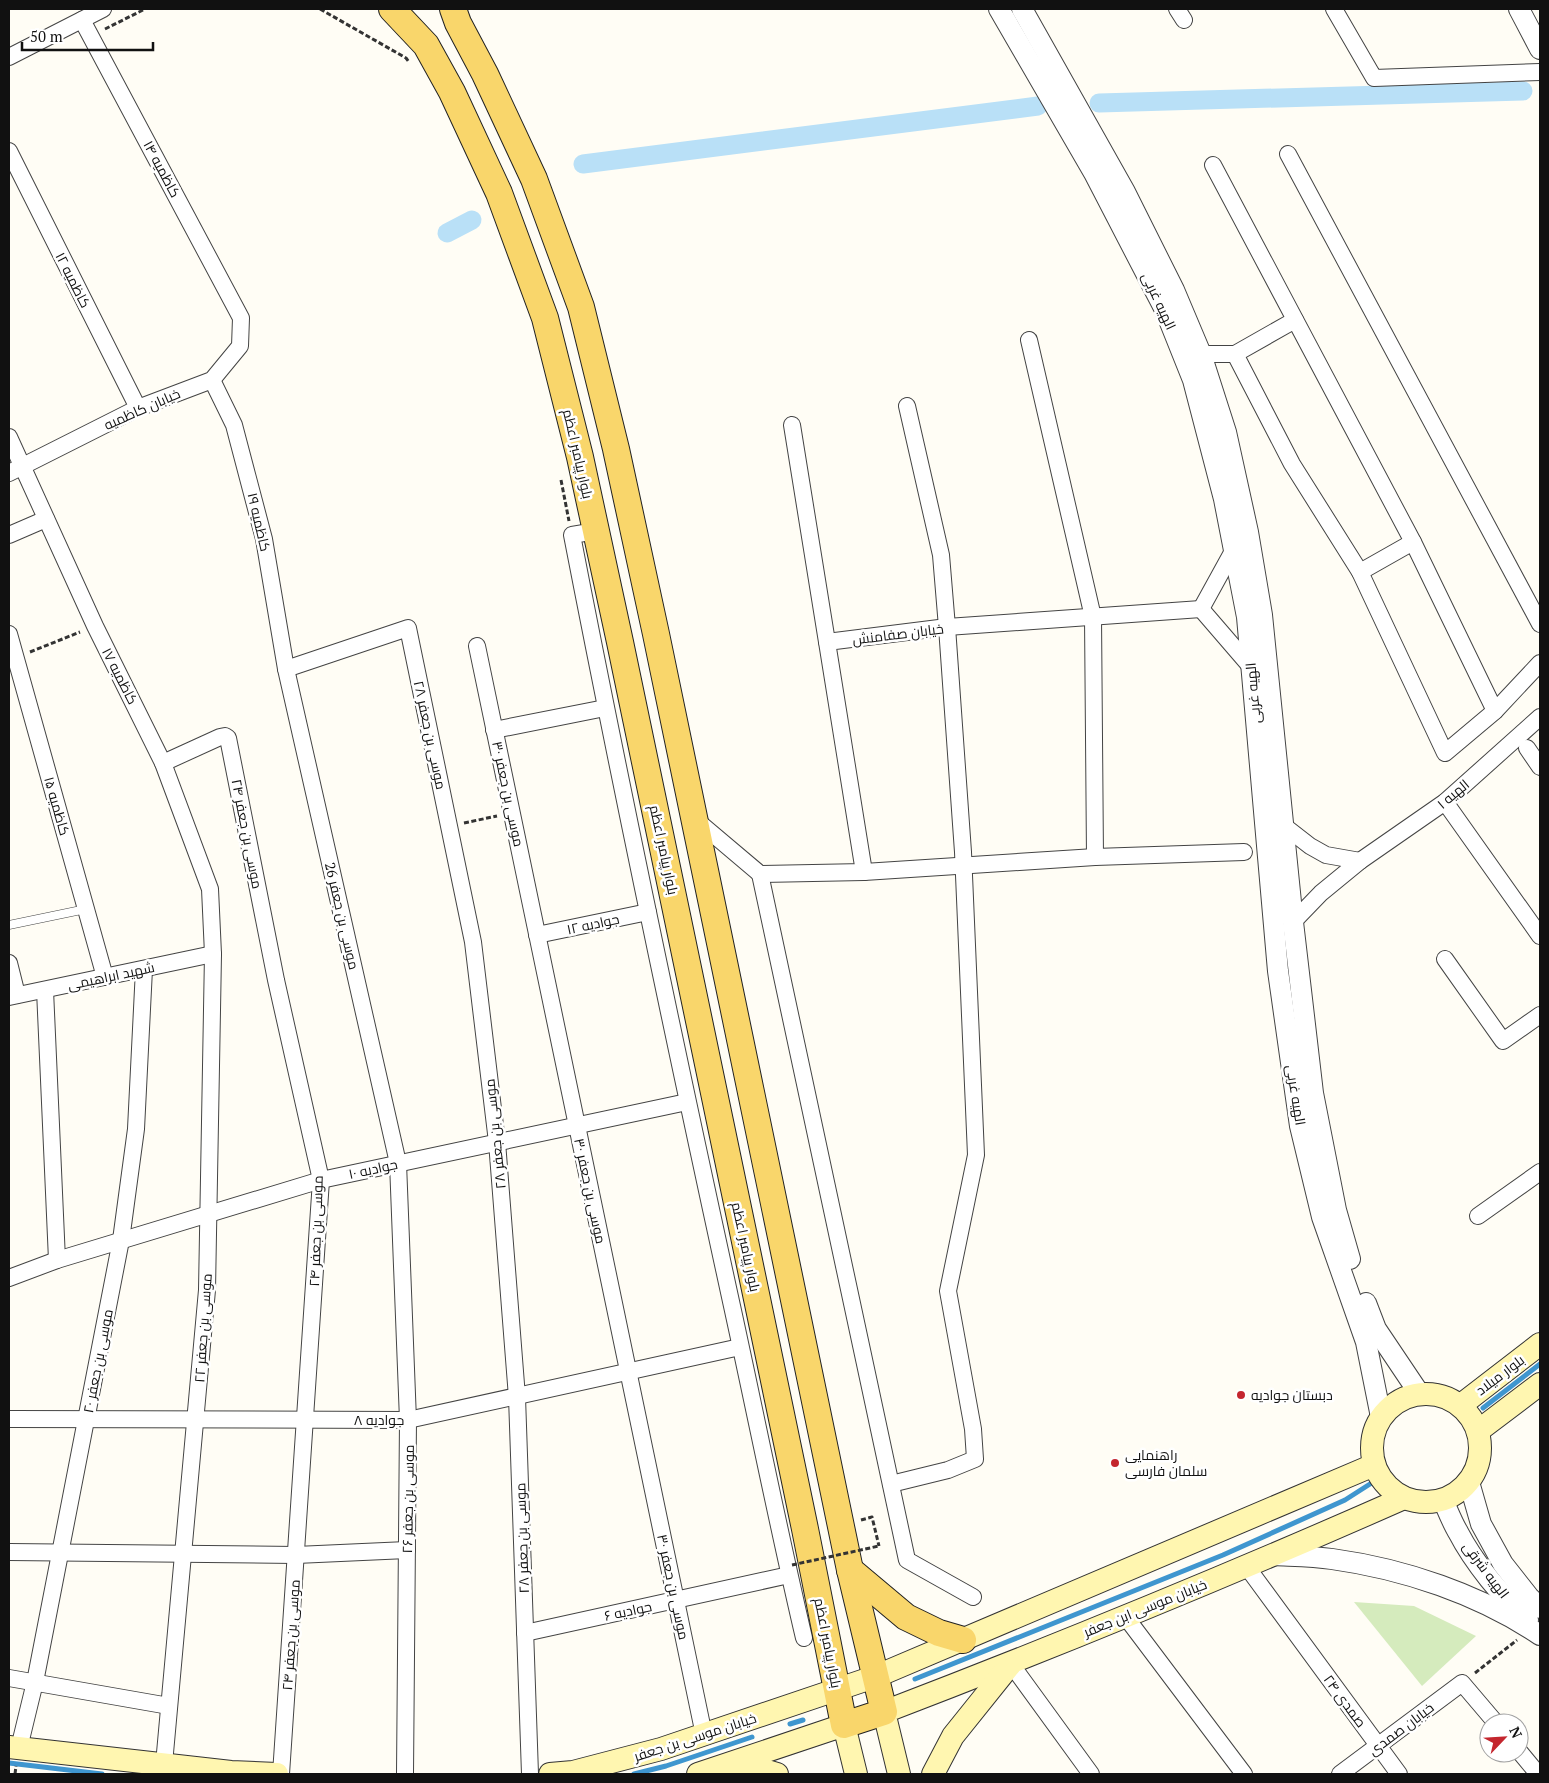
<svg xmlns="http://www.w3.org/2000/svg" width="1549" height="1783" font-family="'PT Serif',Cairo,serif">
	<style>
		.green { fill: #d5ebbd }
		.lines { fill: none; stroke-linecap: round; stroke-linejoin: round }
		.stream { stroke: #3f96cf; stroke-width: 5 }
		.canal { stroke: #b9e0f7; stroke-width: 19 }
		.service-casing { stroke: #444; stroke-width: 9 }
		.minor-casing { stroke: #444; stroke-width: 18 }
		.tertiary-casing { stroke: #444; stroke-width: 22 }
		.secondary-casing { stroke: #333; stroke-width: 24 }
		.primary-casing { stroke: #222; stroke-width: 28 }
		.path { stroke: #333; stroke-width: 3; stroke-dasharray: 5 2.5; stroke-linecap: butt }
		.service { stroke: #fff; stroke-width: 8 }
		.minor { stroke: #fff; stroke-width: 16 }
		.tertiary { stroke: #fff; stroke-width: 20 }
		.secondary { stroke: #fff6b0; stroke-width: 22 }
		.primary { stroke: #f9d66b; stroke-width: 26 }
		.path-bridge { stroke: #333; stroke-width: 3; stroke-dasharray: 5 2.5; stroke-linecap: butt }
		.poi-dot { fill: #c4262e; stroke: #fff; stroke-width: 2 }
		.labels { text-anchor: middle; stroke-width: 5; stroke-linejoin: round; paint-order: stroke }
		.street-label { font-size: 14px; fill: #111; stroke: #fff }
		.poi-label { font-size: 14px; fill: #111; stroke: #fff; text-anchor: start }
	</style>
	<rect width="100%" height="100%" fill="#fffdf5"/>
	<polygon class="green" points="1354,1602 1414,1606 1476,1636 1422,1686"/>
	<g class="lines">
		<g class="stream">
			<polyline points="1483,1408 1540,1364"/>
			<polyline points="915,1679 1223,1555 1345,1500 1370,1484"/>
			<polyline points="790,1724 803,1720"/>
			<polyline points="9,1763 102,1774"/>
			<polyline points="634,1774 666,1766 752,1737"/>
		</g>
		<g class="canal">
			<polyline points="1099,103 1523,91"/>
			<polyline points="583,164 1038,106"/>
			<polyline points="447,233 472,220"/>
		</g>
		<defs>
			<polyline id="service" points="9,925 86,909"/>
			<g id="minor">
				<polyline points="1177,9 1184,20"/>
				<polyline points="1334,9 1374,78 1540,72"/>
				<polyline points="9,57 103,9"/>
				<polyline points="9,151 138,408"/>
				<polyline points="1288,154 1540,624"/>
				<polyline points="1213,165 1413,542 1495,711"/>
				<polyline points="1029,340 1093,617 1095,857"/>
				<polyline points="1201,354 1235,354 1295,320"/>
				<polyline points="1235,354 1292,464 1360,572 1445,753 1495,711 1540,663"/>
				<polyline points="212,380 234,425 264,539 286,669 398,1163 408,1420 405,1774"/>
				<polyline points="792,425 827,642"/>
				<polyline points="9,437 95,626 163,763 210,889 213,954 207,1290 164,1764"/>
				<polyline points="9,473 138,408 212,380 240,346 241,318 82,20"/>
				<path d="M596 531 572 535C622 793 676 1049 732 1306 756 1416 778 1527 804 1638"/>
				<polyline points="9,535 46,519"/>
				<polyline points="1360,572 1413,542"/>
				<polyline points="1201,609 1251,667"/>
				<polyline points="1201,609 1234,549"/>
				<polyline points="9,634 105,977"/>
				<polyline points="477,646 704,1735"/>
				<polyline points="286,669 408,628 473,942 497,1142 517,1397 530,1774"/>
				<polyline points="494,730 605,708"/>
				<polyline points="1527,748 1540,767"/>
				<polyline points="163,763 220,737 225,736 228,738 276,980 321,1180 281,1774"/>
				<polyline points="1445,802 1540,936"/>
				<polyline points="695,819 760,874 864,872 1095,857 1244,852"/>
				<polyline points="1283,825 1310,846 1326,855 1360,861 1321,893 1293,922"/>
				<polyline points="1360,861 1445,802 1540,717"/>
				<polyline points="864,872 827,642 947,627 1201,609"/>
				<polyline points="760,874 907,1560 973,1597"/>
				<polyline points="537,935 648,912"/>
				<polyline points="1445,959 1503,1041 1540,1015"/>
				<polyline points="9,963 17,995"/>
				<polyline points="45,990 57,1260"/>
				<polyline points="9,997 213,954"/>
				<polyline points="1478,1216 1540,1172"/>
				<polyline points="9,1278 57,1260 321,1180 687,1102"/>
				<polyline points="9,1419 408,1420 740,1347"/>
				<polyline points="891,1484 948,1470 975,1459 973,1429 948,1291 976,1155 963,852 947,627 941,555 907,406"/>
				<polyline points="9,1552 296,1555 407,1550"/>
				<polyline points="1247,1567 1399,1774"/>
				<polyline points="1125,1616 1244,1774"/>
				<polyline points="525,1633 789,1575"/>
				<polyline points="1011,1664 1091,1774"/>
				<polyline points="9,1678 169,1706"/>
				<polyline points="19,1748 35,1682 121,1240 136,1129 144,969"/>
				<polyline points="1519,1751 1538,1774"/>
				<polyline points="1340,1774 1462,1683 1496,1723"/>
			</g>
			<g id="tertiary">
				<polyline points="999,9 1094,173 1165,310 1193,380 1224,499 1247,617 1278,971 1300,1126 1322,1217 1366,1342 1381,1417"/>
				<polyline points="1022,9 1125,192 1174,290 1201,354 1226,432 1248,532 1262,615 1293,922 1313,1093 1336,1210 1350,1259"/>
				<polyline points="1519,9 1540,49"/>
				<polyline points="1366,1303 1376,1329 1419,1393"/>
				<polyline points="1469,1482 1481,1524 1503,1564 1529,1597 1540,1608"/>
				<path d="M1443 1500C1448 1511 1452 1522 1458 1532 1474 1563 1502 1597 1528 1620"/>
				<path d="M1274 1555C1293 1556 1313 1556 1332 1559 1404 1569 1479 1594 1540 1635"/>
			</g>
			<g id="secondary">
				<circle cx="1426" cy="1448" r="54"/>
				<polyline points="1461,1405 1540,1344"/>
				<polyline points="1478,1431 1540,1384"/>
				<polyline points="9,1747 231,1772 277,1774"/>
				<polyline points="737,1762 777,1774"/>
				<polyline points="550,1774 573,1772 661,1749 877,1676 1374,1465"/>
				<polyline points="698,1774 844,1725 856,1774"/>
				<path d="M899 1774 884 1712C1059 1645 1232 1574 1404 1498"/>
				<polyline points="933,1774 953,1736 1010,1665"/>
			</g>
			<g id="primary">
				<polyline points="392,9 426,45 452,92 499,193 545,318 580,457 620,642 805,1529 844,1725 884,1712 850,1570 656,634 616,449 581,307 534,179 485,74 458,23 453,9"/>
				<polyline points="850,1570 906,1617 939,1633 963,1640"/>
			</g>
		</defs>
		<use href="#service" class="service-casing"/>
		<use href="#minor" class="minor-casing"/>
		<use href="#tertiary" class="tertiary-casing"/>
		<use href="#secondary" class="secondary-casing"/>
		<use href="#primary" class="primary-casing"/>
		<g class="path">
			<polyline points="320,9 406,58 409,62"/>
			<polyline points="105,29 145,9"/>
			<polyline points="561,480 569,521"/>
			<polyline points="30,652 80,632"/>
			<polyline points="464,823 497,816"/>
			<polyline points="861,1520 872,1517 879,1546"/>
			<polyline points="1475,1673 1517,1640"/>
			<polyline points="15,1774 16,1766"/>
		</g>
		<use href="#service" class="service"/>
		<use href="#minor" class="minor"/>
		<use href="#tertiary" class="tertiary"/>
		<use href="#secondary" class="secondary"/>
		<use href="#primary" class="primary"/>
		<polyline class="path-bridge" points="792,1565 879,1546"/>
	</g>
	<g class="poi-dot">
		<circle cx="1241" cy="1395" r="5"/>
		<circle cx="1115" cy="1463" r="5"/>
	</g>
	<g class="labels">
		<g class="street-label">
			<text transform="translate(162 169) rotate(62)" y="5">کاظمیه ۱۴</text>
			<text transform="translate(73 280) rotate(63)" y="5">کاظمیه ۱۲</text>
			<text transform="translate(1159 301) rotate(65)" y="5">الهیه غربی</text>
			<text transform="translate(142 409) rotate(-24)" y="5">خیابان کاظمیه</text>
			<text transform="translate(578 454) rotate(77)" y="5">بلوار پیامبر اعظم</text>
			<text transform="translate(259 522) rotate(77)" y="5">کاظمیه ۱۹</text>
			<text transform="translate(898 634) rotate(-7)" y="5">خیابان صفامنش</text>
			<text transform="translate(120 676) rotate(63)" y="5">کاظمیه ۱۷</text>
			<text transform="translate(1253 693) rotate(-95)" y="5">الهیه غربی</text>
			<text transform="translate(430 735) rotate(78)" y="5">موسی بن جعفر ۲۸</text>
			<text transform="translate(508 794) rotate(78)" y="5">موسی بن جعفر ۳۰</text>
			<text transform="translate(1453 794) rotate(-40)" y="5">الهیه ۱</text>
			<text transform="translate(57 806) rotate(74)" y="5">کاظمیه ۱۵</text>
			<text transform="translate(247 834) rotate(79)" y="5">موسی بن جعفر ۲۴</text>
			<text transform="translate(664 850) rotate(78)" y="5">بلوار پیامبر اعظم</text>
			<text transform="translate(342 916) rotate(77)" y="5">موسی بن جعفر 26</text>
			<text transform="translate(593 924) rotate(-12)" y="5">جوادیه ۱۲</text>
			<text transform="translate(111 976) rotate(-12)" y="5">شهید ابراهیمی</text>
			<text transform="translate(1296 1095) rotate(81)" y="5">الهیه غربی</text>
			<text transform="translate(495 1134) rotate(-96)" y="5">موسی بن جعفر ۲۸</text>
			<text transform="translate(373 1169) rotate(-12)" y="5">جوادیه ۱۰</text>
			<text transform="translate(590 1191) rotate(78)" y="5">موسی بن جعفر ۳۰</text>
			<text transform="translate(316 1231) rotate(-88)" y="5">موسی بن جعفر ۲۴</text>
			<text transform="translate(746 1247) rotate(78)" y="5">بلوار پیامبر اعظم</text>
			<text transform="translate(203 1328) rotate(-86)" y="5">موسی بن جعفر ۲۲</text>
			<text transform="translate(98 1361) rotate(-79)" y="5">موسی بن جعفر ۲۰</text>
			<text transform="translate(1500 1375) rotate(-37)" y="5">بلوار میلاد</text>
			<text x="379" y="1425">جوادیه ۸</text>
			<text transform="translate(408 1499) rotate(-89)" y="5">موسی بن جعفر ۲۶</text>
			<text transform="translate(522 1538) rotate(-92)" y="5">موسی بن جعفر ۲۸</text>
			<text transform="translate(1486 1570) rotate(53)" y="5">الهیه شرقی</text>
			<text transform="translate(673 1587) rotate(78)" y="5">موسی بن جعفر ۳۰</text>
			<text transform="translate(1145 1608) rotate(-22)" y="5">خیابان موسی ابن جعفر</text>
			<text transform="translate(628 1611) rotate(-12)" y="5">جوادیه ۶</text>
			<text transform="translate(291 1635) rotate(-86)" y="5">موسی بن جعفر ۲۴</text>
			<text transform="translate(828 1643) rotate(79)" y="5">بلوار پیامبر اعظم</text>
			<text transform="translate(1345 1701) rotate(54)" y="5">صمدی ۲۴</text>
			<text transform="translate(1401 1729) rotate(-37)" y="5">خیابان صمدی</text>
			<text transform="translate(695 1737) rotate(-18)" y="5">خیابان موسی بن جعفر</text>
		</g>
		<g class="poi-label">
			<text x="1251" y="1400">دبستان جوادیه</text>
			<text x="1125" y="1460">راهنمایی<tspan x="1125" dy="16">سلمان فارسی</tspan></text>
		</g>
	</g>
	<rect width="1549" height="1783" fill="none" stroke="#111111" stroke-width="20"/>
	<g transform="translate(1504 1738) rotate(65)"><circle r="24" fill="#ffffff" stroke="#a0a0a0"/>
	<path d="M0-4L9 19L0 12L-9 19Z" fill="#c4262e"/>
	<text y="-8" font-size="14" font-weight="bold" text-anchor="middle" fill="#111111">N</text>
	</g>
	<path d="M22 42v8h131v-8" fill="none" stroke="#111111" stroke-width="2.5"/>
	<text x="30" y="42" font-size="15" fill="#111111" stroke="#ffffff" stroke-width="4" paint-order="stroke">50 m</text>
</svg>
